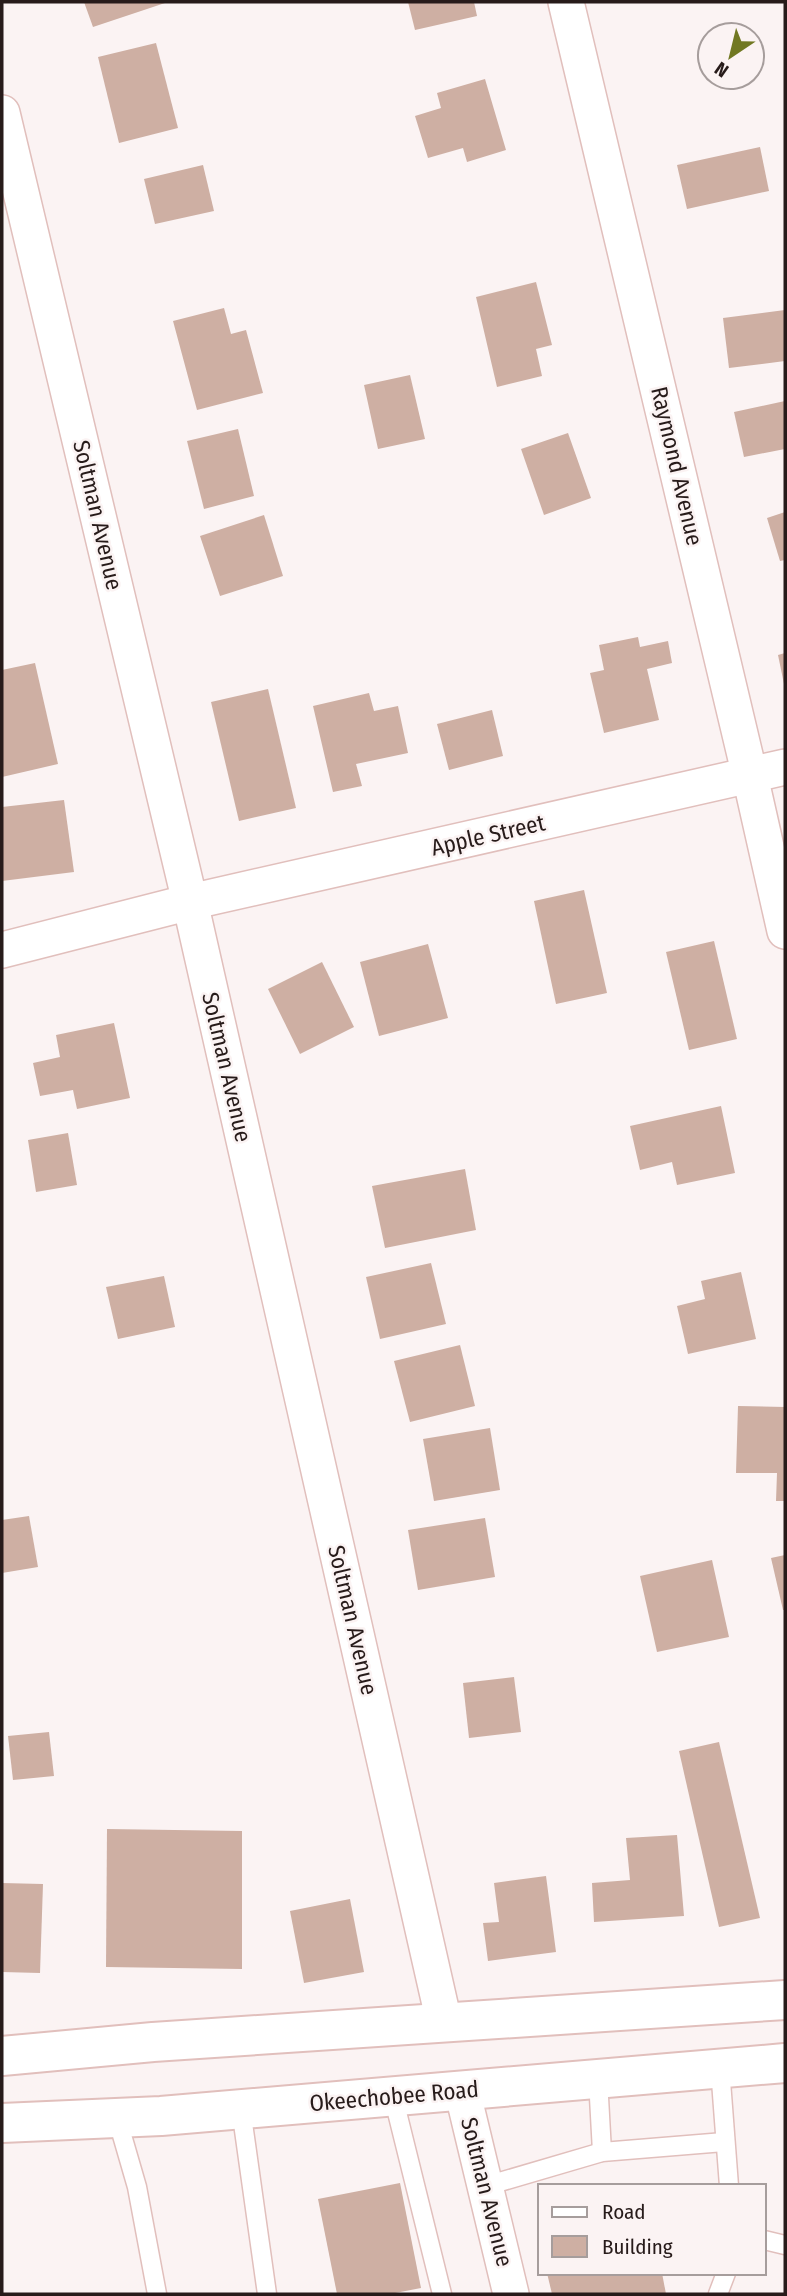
<svg xmlns="http://www.w3.org/2000/svg" width="787" height="2296" font-family="'Fira Sans Condensed',sans-serif">
	<style>
		.building { fill: #ceafa3 }
		.lines { fill: none; stroke-linecap: round; stroke-linejoin: round }
		.lane-casing { stroke: #e1bfbc; stroke-width: 21 }
		.street-casing { stroke: #e1bfbc; stroke-width: 38 }
		.secondary-casing { stroke: #e1bfbc; stroke-width: 42 }
		.lane { stroke: #fff; stroke-width: 18 }
		.street { stroke: #fff; stroke-width: 35 }
		.secondary { stroke: #fff; stroke-width: 38 }
		.labels { text-anchor: middle; stroke-width: 5; stroke-linejoin: round; paint-order: stroke }
		.street-label { font-size: 23px; fill: #271b1a; stroke: #fbf3f3 }
	</style>
	<rect width="100%" height="100%" fill="#fbf3f3"/>
	<g class="building">
		<polygon points="84,2 168,2 93,27"/>
		<polygon points="408,2 474,2 477,16 415,30"/>
		<polygon points="156,43 178,128 119,143 98,57"/>
		<polygon points="485,79 506,150 467,162 463,148 428,158 415,116 441,108 437,93"/>
		<polygon points="760,147 769,191 687,209 677,165"/>
		<polygon points="203,165 214,211 155,224 144,179"/>
		<polygon points="536,282 552,345 536,349 542,376 497,387 476,297"/>
		<polygon points="224,308 231,334 246,330 263,393 197,410 173,321"/>
		<polygon points="785,310 785,361 729,368 723,318"/>
		<polygon points="410,375 425,439 378,449 364,385"/>
		<polygon points="785,401 785,449 744,457 734,412"/>
		<polygon points="238,429 254,496 204,509 187,441"/>
		<polygon points="568,433 591,498 544,515 521,449"/>
		<polygon points="785,512 785,560 780,561 767,518"/>
		<polygon points="264,515 283,576 220,596 200,536"/>
		<polygon points="638,637 640,647 668,641 672,663 647,669 659,720 604,733 590,673 604,670 599,645"/>
		<polygon points="785,653 785,684 784,684 778,655"/>
		<polygon points="35,663 58,764 2,777 2,670"/>
		<polygon points="268,689 296,808 239,821 211,702"/>
		<polygon points="369,693 374,711 398,706 408,753 356,764 362,786 333,792 313,706"/>
		<polygon points="492,710 503,756 449,770 437,724"/>
		<polygon points="64,800 74,872 2,881 2,807"/>
		<polygon points="584,890 607,993 556,1004 534,901"/>
		<polygon points="714,941 737,1039 689,1050 666,952"/>
		<polygon points="428,944 448,1018 379,1036 360,962"/>
		<polygon points="322,962 354,1027 300,1054 268,989"/>
		<polygon points="114,1023 130,1098 77,1109 73,1090 40,1096 33,1063 60,1057 56,1035"/>
		<polygon points="721,1106 735,1173 677,1185 672,1162 640,1170 630,1126"/>
		<polygon points="68,1133 77,1185 36,1192 28,1140"/>
		<polygon points="465,1169 476,1230 385,1248 372,1186"/>
		<polygon points="431,1263 446,1324 380,1339 366,1277"/>
		<polygon points="741,1272 756,1339 688,1354 677,1306 705,1299 701,1281"/>
		<polygon points="164,1276 175,1327 118,1339 106,1287"/>
		<polygon points="460,1345 475,1406 410,1422 394,1361"/>
		<polygon points="738,1406 785,1407 785,1501 776,1501 777,1473 736,1473"/>
		<polygon points="490,1428 500,1490 434,1501 423,1439"/>
		<polygon points="29,1516 38,1567 2,1573 2,1520"/>
		<polygon points="485,1518 495,1577 418,1590 408,1530"/>
		<polygon points="785,1555 785,1610 783,1610 771,1558"/>
		<polygon points="712,1560 729,1637 657,1652 640,1576"/>
		<polygon points="514,1677 521,1732 469,1738 463,1683"/>
		<polygon points="49,1732 54,1776 13,1780 8,1736"/>
		<polygon points="719,1742 760,1918 719,1927 679,1751"/>
		<polygon points="107,1829 242,1831 242,1969 106,1967"/>
		<polygon points="677,1835 684,1916 594,1922 592,1883 630,1880 626,1838"/>
		<polygon points="546,1876 556,1952 488,1961 483,1923 499,1922 494,1883"/>
		<polygon points="2,1883 43,1884 40,1973 2,1972"/>
		<polygon points="350,1899 364,1972 304,1983 290,1911"/>
		<polygon points="400,2183 421,2288 390,2294 337,2294 318,2199"/>
		<polygon points="547,2273 662,2273 666,2294 552,2294"/>
	</g>
	<g class="lines">
		<defs>
			<g id="lane">
				<polyline points="720,2068 729,2186"/>
				<polyline points="598,2079 602,2152"/>
				<polyline points="393,2096 442,2294"/>
				<polyline points="241,2109 267,2294"/>
				<polyline points="117,2118 137,2187 157,2294"/>
				<polyline points="486,2186 602,2152 724,2142"/>
				<polyline points="764,2240 785,2245"/>
				<polyline points="718,2294 726,2273"/>
			</g>
			<g id="street">
				<polyline points="566,2 750,776 785,931"/>
				<polyline points="2,113 190,902 444,2022"/>
				<polyline points="2,950 190,902 785,767"/>
				<polyline points="462,2090 511,2294"/>
			</g>
			<g id="secondary">
				<polyline points="2,2056 153,2042 785,2000"/>
				<polyline points="2,2123 161,2116 785,2063"/>
			</g>
		</defs>
		<use href="#lane" class="lane-casing"/>
		<use href="#street" class="street-casing"/>
		<use href="#secondary" class="secondary-casing"/>
		<use href="#lane" class="lane"/>
		<use href="#street" class="street"/>
		<use href="#secondary" class="secondary"/>
	</g>
	<g class="labels">
		<g class="street-label">
			<text transform="translate(677 466) rotate(77)" y="8">Raymond Avenue</text>
			<text transform="translate(98 515) rotate(77)" y="8">Soltman Avenue</text>
			<text transform="translate(488 835) rotate(-13)" y="8">Apple Street</text>
			<text transform="translate(227 1067) rotate(77)" y="8">Soltman Avenue</text>
			<text transform="translate(353 1620) rotate(77)" y="8">Soltman Avenue</text>
			<text transform="translate(394 2096) rotate(-5)" y="8">Okeechobee Road</text>
			<text transform="translate(487 2192) rotate(76)" y="8">Soltman Avenue</text>
		</g>
	</g>
	<rect width="787" height="2296" fill="none" stroke="#271b1a" stroke-width="7"/>
	<rect x="538" y="2184" width="228" height="91" fill="#fbf3f3" stroke="#a69d9c" stroke-width="2"/>
	<rect x="552" y="2207" width="35" height="10" fill="#ffffff" stroke="#a69d9c" stroke-width="2"/>
	<text x="602" y="2219" font-size="21" fill="#271b1a">Road</text>
	<rect x="552" y="2236" width="35" height="21" fill="#ceafa3" stroke="#a69d9c" stroke-width="2"/>
	<text x="602" y="2254" font-size="21" fill="#271b1a">Building</text>
	<g transform="translate(731 56) rotate(215)"><circle r="33" fill="#fbf3f3" stroke="#a69d9c" stroke-width="2"/>
	<path d="M0-5L12 26L0 18L-12 26Z" fill="#717822"/>
	<text y="-10" font-size="19" font-weight="bold" text-anchor="middle" fill="#271b1a">N</text>
	</g>
</svg>
